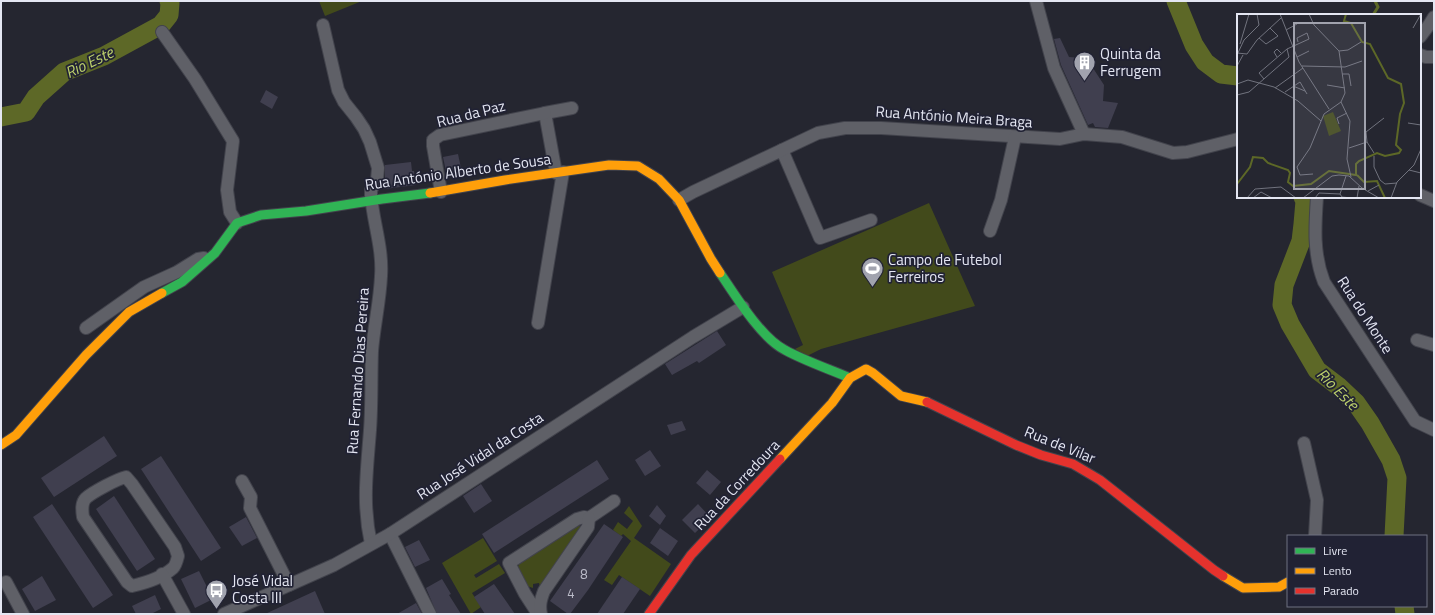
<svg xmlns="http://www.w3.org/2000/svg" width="1435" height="615" font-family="'Titillium Web',sans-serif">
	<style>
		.green { fill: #424a1b }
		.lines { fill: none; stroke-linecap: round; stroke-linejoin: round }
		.stream { stroke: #5d6827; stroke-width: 3 }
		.river { stroke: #5d6827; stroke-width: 19 }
		.building { fill: #403f4f }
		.street-casing { stroke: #42434c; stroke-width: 14 }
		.fast-casing { stroke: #42434c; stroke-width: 11 }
		.slow-casing { stroke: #42434c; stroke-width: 11 }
		.jam-casing { stroke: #42434c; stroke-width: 11 }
		.street { stroke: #5f6067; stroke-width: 12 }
		.fast { stroke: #30b455; stroke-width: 9 }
		.slow { stroke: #ff9f0a; stroke-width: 9 }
		.jam { stroke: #e5322d; stroke-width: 9 }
		.labels { text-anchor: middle; stroke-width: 3.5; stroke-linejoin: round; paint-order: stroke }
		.number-label { font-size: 13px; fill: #bbbcc9 }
		.poi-label { font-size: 15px; fill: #e4e6f2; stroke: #212234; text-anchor: start }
		.street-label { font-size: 15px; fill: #e4e6f2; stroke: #212234 }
		.water-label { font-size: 16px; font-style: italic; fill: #bcd06b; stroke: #212234 }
		.inset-river { fill: none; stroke: #5d6827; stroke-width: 2 }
		.inset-road { fill: none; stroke: #71737e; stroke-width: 1 }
		.view { fill: #a1a3ae; fill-opacity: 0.15; stroke: #a1a3ae; stroke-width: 2 }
		.inset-edge { fill: none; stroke: #e4e6f2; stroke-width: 2 }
	</style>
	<rect width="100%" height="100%" fill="#252630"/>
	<g class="green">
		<polygon points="319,1 362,1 325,16"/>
		<polygon points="929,203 975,306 821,349 807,356 795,349 803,345 772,272"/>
		<polygon points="629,506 642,526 634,538 671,564 650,596 619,575 612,585 604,580 631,541 623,534 621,536 613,530 618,522 627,529 633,521 624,513"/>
		<polygon points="578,525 581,527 540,587 539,583 533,584 533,588 527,586 518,567 519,563"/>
		<polygon points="483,538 497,561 474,575 476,578 499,564 505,573 472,593 481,607 471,614 442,563"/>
	</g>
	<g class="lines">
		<polyline class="stream" points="1373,15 1378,7 1375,1"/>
		<g class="river">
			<polyline points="1176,1 1194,45 1205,62 1221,74 1238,76"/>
			<polyline points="1,117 26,112 36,97 64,72 104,56 161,25 169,15 170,3 169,1"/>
			<polyline points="1303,197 1305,201 1303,224 1301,241 1284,285 1282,305 1290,324 1317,370 1338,386 1356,403 1370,423 1391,460 1397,478 1394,536"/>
			<polyline points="1404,606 1405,614"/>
		</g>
	</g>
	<g class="building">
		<polygon points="1060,38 1069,57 1082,58 1091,65 1104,85 1103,101 1118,103 1108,128 1095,127 1093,123 1088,125 1061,65 1054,39"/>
		<polygon points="266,90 278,97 272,109 260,102"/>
		<polygon points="458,154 462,173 447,176 443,157"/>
		<polygon points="411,162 412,171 414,171 416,185 385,189 385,165"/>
		<polygon points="717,331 726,345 699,363 697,361 672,375 665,364"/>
		<polygon points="682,421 686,430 671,435 667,425"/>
		<polygon points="104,436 117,456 54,497 41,478"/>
		<polygon points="650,450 661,466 645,476 635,460"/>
		<polygon points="161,456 221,548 201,561 141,469"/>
		<polygon points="597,460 609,479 494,553 482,534"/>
		<polygon points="707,470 721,482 710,495 696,483"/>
		<polygon points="481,484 492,501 474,513 463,496"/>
		<polygon points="114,496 155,559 137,571 96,509"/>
		<polygon points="52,504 113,595 93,608 33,517"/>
		<polygon points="698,504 711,518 695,533 682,520"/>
		<polygon points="657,505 666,516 660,525 649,516"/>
		<polygon points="246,517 257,538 242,546 229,527"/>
		<polygon points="604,524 623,537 588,590 570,614 568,614 550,601"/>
		<polygon points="660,528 678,541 668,556 650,543"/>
		<polygon points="419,540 430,560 415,567 405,547"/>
		<polygon points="199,571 213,599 195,608 181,579"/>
		<polygon points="42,576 56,600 35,611 22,589"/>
		<polygon points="622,577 640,589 623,614 597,614"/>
		<polygon points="442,579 451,594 449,595 461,614 437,614 426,588"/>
		<polygon points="494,584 515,614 485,614 474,597"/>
		<polygon points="315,591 325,614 265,614"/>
		<polygon points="155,595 161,609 151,614 136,614 132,606"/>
		<polygon points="416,603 422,614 397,614"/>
	</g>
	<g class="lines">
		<defs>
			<g id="street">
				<polyline points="1036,1 1054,68 1084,134"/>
				<path d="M323 25 338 90 344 102 356 117 364 129 370 142 378 168 377 180 371 190V195C373 222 383 248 381 276 380 301 374 326 372 351 371 377 372 403 370 430 367 471 362 503 371 544"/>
				<polyline points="162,32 195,79 233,141 227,190 230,212 237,223"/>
				<polyline points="1420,37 1429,25 1434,17"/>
				<polyline points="1420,55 1426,57 1434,57"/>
				<polyline points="782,150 820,238 871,220"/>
				<polyline points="556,173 545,113 572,108"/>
				<polyline points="441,192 433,146 433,140 440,135 545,113"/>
				<polyline points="1420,195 1434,201"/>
				<path d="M1317 197C1315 226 1313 254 1324 282L1415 421 1434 430"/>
				<polyline points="679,200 693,192 818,133 845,128 881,128 1060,139 1084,134 1122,137 1173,153 1187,152 1238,139"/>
				<polyline points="990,231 1001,200 1015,137"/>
				<polyline points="538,323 563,172"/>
				<polyline points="86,328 144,287 177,272 198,259 204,258"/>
				<polyline points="1417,340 1434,345"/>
				<polyline points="1304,443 1317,500 1315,536"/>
				<path d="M126 477 132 484 175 547 178 556C177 560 176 565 173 568 163 577 145 583 132 586L127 582 83 517C82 510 81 503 86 498 93 492 117 479 126 477Z"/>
				<polyline points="242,481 251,497 250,508 289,585"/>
				<polyline points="390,534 430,614"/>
				<polyline points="162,574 184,614"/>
				<polyline points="6,582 23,614"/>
				<polyline points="224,614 334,565 390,534 693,337 743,307"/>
				<polyline points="538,614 525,594 509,563 577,519 584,517 589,518 614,501"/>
				<path d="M541 614C539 605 541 599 544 591L588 527 589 518"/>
			</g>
			<g id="fast">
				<path d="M720 273C735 295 761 338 785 350 805 361 829 369 850 378"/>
				<polyline points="162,293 182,282 215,253 237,223 261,215 306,211 382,199 430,193"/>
			</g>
			<g id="slow">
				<polyline points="430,193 505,180 609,165 638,166 659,179 679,200 711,259 720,273"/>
				<polyline points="1,445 16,435 86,355 129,312 162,293"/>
				<polyline points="780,459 832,403 850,378 866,369 873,373 901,396 927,402"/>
				<polyline points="1223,576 1243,588 1279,587 1288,582"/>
			</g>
			<g id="jam">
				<polyline points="927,402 1016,445 1041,455 1073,464 1100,480 1214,570 1223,576"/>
				<polyline points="649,614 691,555 780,459"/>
			</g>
		</defs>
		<use href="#street" class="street-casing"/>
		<use href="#fast" class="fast-casing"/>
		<use href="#slow" class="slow-casing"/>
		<use href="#jam" class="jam-casing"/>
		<use href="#street" class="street"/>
		<use href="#fast" class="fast"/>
		<use href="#slow" class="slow"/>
		<use href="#jam" class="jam"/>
	</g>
	<defs>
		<symbol id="building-pin" viewBox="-11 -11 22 30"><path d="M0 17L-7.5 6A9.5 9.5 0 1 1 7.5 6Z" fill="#a1a3ae" stroke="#212234"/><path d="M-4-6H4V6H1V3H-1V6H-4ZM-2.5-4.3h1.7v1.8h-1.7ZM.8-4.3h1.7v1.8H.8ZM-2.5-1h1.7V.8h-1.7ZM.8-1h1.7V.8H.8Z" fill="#fff"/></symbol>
		<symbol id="stadium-pin" viewBox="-11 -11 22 30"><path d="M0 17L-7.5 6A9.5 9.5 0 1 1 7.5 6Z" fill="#a1a3ae" stroke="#212234"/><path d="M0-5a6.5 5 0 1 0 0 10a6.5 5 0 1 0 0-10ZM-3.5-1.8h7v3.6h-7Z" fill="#fff"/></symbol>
		<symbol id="bus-pin" viewBox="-11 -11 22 30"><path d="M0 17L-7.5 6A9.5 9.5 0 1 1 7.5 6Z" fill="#a1a3ae" stroke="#212234"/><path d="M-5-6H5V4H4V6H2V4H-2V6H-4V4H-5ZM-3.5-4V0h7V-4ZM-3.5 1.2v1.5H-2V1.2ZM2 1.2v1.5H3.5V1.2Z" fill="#fff"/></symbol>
	</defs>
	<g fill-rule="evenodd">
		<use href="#building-pin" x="1072" y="50" width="25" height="34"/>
		<use href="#stadium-pin" x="860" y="256" width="25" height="34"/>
		<use href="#bus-pin" x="204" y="578" width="25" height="34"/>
	</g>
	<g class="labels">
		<g class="number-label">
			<text x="584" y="579">8</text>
			<text x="571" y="598">4</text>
		</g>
		<g class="poi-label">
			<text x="1100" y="59">Quinta da<tspan x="1100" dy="17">Ferrugem</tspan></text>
			<text x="888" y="265">Campo de Futebol<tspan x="888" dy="17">Ferreiros</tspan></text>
			<text x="232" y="586">José Vidal<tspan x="232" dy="17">Costa III</tspan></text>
		</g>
		<g class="street-label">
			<text transform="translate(471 114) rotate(-14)" y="5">Rua da Paz</text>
			<text transform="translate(954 117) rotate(4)" y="5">Rua António Meira Braga</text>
			<text transform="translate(458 172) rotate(-8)" y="5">Rua António Alberto de Sousa</text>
			<text transform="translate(1365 315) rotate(57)" y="5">Rua do Monte</text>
			<text transform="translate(358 371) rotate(-86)" y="5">Rua Fernando Dias Pereira</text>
			<text transform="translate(1060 445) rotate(22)" y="5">Rua de Vilar</text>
			<text transform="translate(480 456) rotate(-33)" y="5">Rua José Vidal da Costa</text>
			<text transform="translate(737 485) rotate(-47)" y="5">Rua da Corredoura</text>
		</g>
		<g class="water-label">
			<text transform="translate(89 62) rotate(-26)" y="6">Rio Este</text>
			<text transform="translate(1338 389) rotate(45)" y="6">Rio Este</text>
		</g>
	</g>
	<g transform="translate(1237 14)">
		<rect width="184" height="184" fill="#252630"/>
		<path d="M96 98 104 117 92 122 86 102Z" fill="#424a1b"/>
		<path class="inset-river" d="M120 161 127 168 140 167 148 184M0 170 13 153 16 143 26 144 31 149 51 156 53 159 51 168 56 172 74 170 92 157 119 161V150L122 147 140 139 148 142 162 139 164 136 159 131 163 100 167 89 164 70 151 64 133 30 125 28 114 9 107 7 109 0"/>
		<path class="inset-road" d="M43 0 62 48 92 95M72 0 77 11 102 37 108 79 104 88 87 100 73 134 60 153 63 161 76 160M176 14 184 0M49 16 60 10M22 24 29 30 41 22 33 14M3 30 12 0M102 37 111 36 124 28M0 39 10 40 20 26 44 4M0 41 7 26 22 11 20 0M40 43 37 38 40 35 44 39M60 43 72 37M0 52 6 41M65 52 108 53 125 47M105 60H112L114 72M27 65 22 59 50 35 72 25 70 19 60 24 61 28M0 70 11 66 37 73 61 87 84 107M90 71 108 74M56 72 68 77M38 74 66 54M48 78 63 68 70 80M0 81 12 78 52 43 50 35M104 88 113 107 110 145 114 163M171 109 184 111M102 110 100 104 110 99M130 128 129 118 147 104M130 128 137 139M112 134 130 128M137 142V153L143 166 148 170 160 169M172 156 184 159M131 177 142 171M103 180 109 162M103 180 105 183 115 184M10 184 18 175 44 173 59 184M16 184 24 178 35 184M66 184 95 162 102 161 112 162 125 174 142 184M78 184 82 179 103 180M120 184 122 172M154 184 160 168 177 151 184 135"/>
		<path class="view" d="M57 9H128V175H57Z"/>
		<rect width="184" height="184" class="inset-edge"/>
	</g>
	<rect width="1435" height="615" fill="none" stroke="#e4e6f2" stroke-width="4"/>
	<rect x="1287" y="535" width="140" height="72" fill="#212234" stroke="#6f7080"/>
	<rect x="1295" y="548" width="20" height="6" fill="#30b455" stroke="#6f7080"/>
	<text x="1323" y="555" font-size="12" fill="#e4e6f2">Livre</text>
	<rect x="1295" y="568" width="20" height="6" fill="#ff9f0a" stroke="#6f7080"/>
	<text x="1323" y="575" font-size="12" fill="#e4e6f2">Lento</text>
	<rect x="1295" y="588" width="20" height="6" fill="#e5322d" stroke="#6f7080"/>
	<text x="1323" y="595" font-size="12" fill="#e4e6f2">Parado</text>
</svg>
